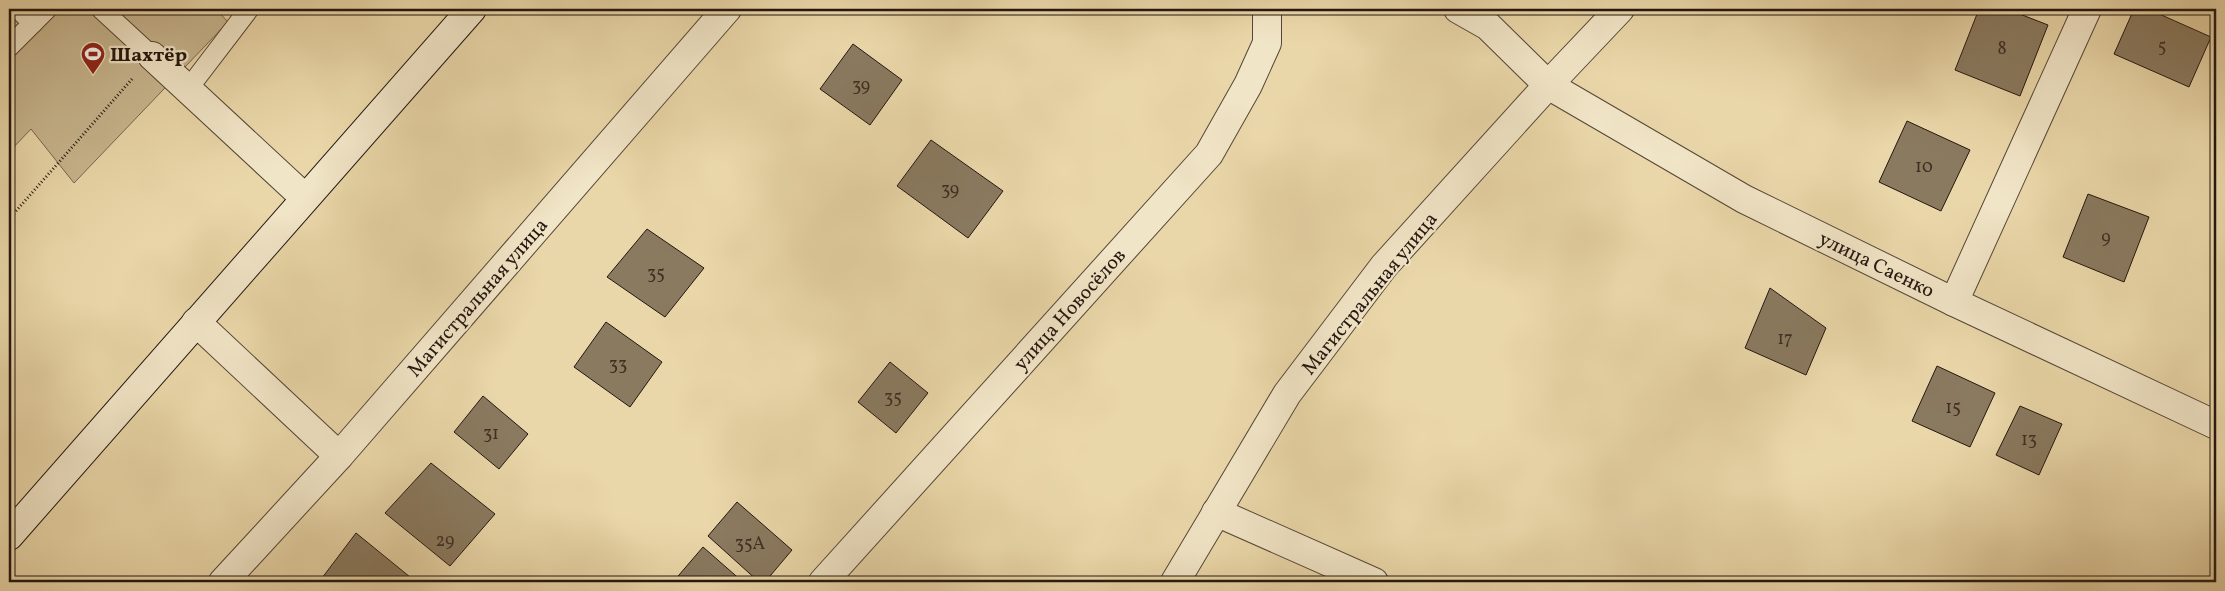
<svg xmlns="http://www.w3.org/2000/svg" width="2225" height="591" font-family="Vollkorn,serif">
	<style>
		.green { fill: #c8b68f; stroke: #766650 }
		.building { fill: #8a7a60; stroke: #231610 }
		.lines { fill: none; stroke-linecap: round; stroke-linejoin: round }
		.lane-casing { stroke: #554636; stroke-width: 21 }
		.street-casing { stroke: #554636; stroke-width: 30 }
		.secondary-casing { stroke: #231610; stroke-width: 30 }
		.path { stroke: #231610; stroke-width: 3; stroke-dasharray: 1 2.5; stroke-linecap: butt }
		.lane { stroke: #f1e5c7; stroke-width: 19 }
		.street { stroke: #f1e5c7; stroke-width: 28 }
		.secondary { stroke: #f1e5c7; stroke-width: 28 }
		.labels { text-anchor: middle; stroke-width: 4.5; stroke-linejoin: round; paint-order: stroke }
		.number-label { font-size: 18px; fill: #3d2f24 }
		.poi-label { font-size: 20px; font-weight: bold; fill: #231610; stroke: #f1e5c7; text-anchor: start }
		.street-label { font-size: 20px; fill: #231610; stroke: #f1e5c7 }
	</style>
	<rect width="100%" height="100%" fill="#ead7a9"/>
	<filter id="stains"><feTurbulence type="fractalNoise" baseFrequency=".004" numOctaves="4"/><feColorMatrix values="0 0 0 0 .2 0 0 0 0 .09 0 0 0 0 .02 0 0 0 .5 -.17"/></filter>
	<radialGradient id="worn" r=".72"><stop offset=".6" stop-color="#630" stop-opacity="0"/><stop offset="1" stop-color="#630" stop-opacity=".3"/></radialGradient>
	<polygon class="green" points="9,9 216,9 228,22 74,183 31,129 9,152"/>
	<g class="building">
		<polygon points="1979,9 2007,9 2048,25 2020,96 1955,70"/>
		<polygon points="2134,9 2148,9 2211,37 2189,87 2114,54"/>
		<polygon points="853,44 902,80 870,125 820,89"/>
		<polygon points="1907,121 1970,150 1941,211 1879,182"/>
		<polygon points="931,140 1003,191 968,238 897,186"/>
		<polygon points="2088,194 2149,217 2124,282 2063,257"/>
		<polygon points="647,229 704,268 665,317 607,277"/>
		<polygon points="1770,288 1826,328 1806,375 1745,348"/>
		<polygon points="606,322 662,362 630,407 574,367"/>
		<polygon points="890,362 928,393 896,433 858,402"/>
		<polygon points="1937,366 1995,393 1970,447 1912,421"/>
		<polygon points="483,396 528,434 499,469 454,432"/>
		<polygon points="2020,406 2062,424 2039,475 1996,455"/>
		<polygon points="431,463 495,514 450,566 385,513"/>
		<polygon points="737,502 792,550 765,582 759,582 708,536"/>
		<polygon points="356,533 410,577 406,582 319,582"/>
		<polygon points="703,547 743,582 673,582"/>
	</g>
	<g class="lines">
		<defs>
			<g id="lane">
				<polyline points="18,9 33,23 47,9"/>
				<polyline points="101,9 152,56"/>
				<polyline points="9,47 33,23"/>
				<polyline points="188,89 249,9"/>
			</g>
			<g id="street">
				<polyline points="1458,9 1488,26 1548,85 1744,199 1954,302 2216,425"/>
				<polyline points="152,56 305,198"/>
				<polyline points="1954,302 2087,9"/>
				<polyline points="196,322 339,456"/>
				<polyline points="1216,512 1374,582"/>
				<polyline points="223,582 339,456 727,9"/>
				<polyline points="823,582 1209,154 1248,85 1267,43 1267,9"/>
				<polyline points="1175,582 1287,394 1384,266 1548,85 1620,9"/>
			</g>
			<polyline id="secondary" points="9,536 472,9"/>
		</defs>
		<use href="#lane" class="lane-casing"/>
		<use href="#street" class="street-casing"/>
		<use href="#secondary" class="secondary-casing"/>
		<polyline class="path" points="9,219 132,79"/>
		<use href="#lane" class="lane"/>
		<use href="#street" class="street"/>
		<use href="#secondary" class="secondary"/>
	</g>
	<defs>
		<symbol id="stadium-pin" viewBox="-11 -11 22 30"><path d="M0 17L-7.5 6A9.5 9.5 0 1 1 7.5 6Z" fill="#8f2418" stroke="#f1e5c7"/><path d="M0-5a6.5 5 0 1 0 0 10a6.5 5 0 1 0 0-10ZM-3.5-1.8h7v3.6h-7Z" fill="#fff"/></symbol>
	</defs>
	<g fill-rule="evenodd">
		<use href="#stadium-pin" x="79" y="40" width="28" height="38"/>
	</g>
	<g class="labels">
		<g class="number-label">
			<text x="2162" y="52">5</text>
			<text x="2002" y="54">8</text>
			<text x="861" y="91">39</text>
			<text x="1924" y="172">10</text>
			<text x="950" y="195">39</text>
			<text x="2106" y="243">9</text>
			<text x="656" y="279">35</text>
			<text x="1785" y="344">17</text>
			<text x="618" y="370">33</text>
			<text x="893" y="403">35</text>
			<text x="1953" y="413">15</text>
			<text x="491" y="439">31</text>
			<text x="2029" y="445">13</text>
			<text x="445" y="546">29</text>
			<text x="750" y="549">35А</text>
		</g>
		<g class="poi-label">
			<text x="110" y="61">Шахтёр</text>
		</g>
		<g class="street-label">
			<text transform="translate(1877 264) rotate(26)" y="7">улица Саенко</text>
			<text transform="translate(1369 293) rotate(-51)" y="7">Магистральная улица</text>
			<text transform="translate(477 297) rotate(-49)" y="7">Магистральная улица</text>
			<text transform="translate(1069 309) rotate(-48)" y="7">улица Новосёлов</text>
		</g>
	</g>
	<rect width="2225" height="591" fill="none" stroke="#ead7a9" stroke-width="30"/>
	<rect x="10" y="10" width="2205" height="571" fill="none" stroke="#231610" stroke-width="2.5"/>
	<rect x="15" y="15" width="2195" height="561" fill="none" stroke="#231610"/>
	<rect width="100%" height="100%" filter="url(#stains)"/>
	<rect width="100%" height="100%" fill="url(#worn)"/>
</svg>
